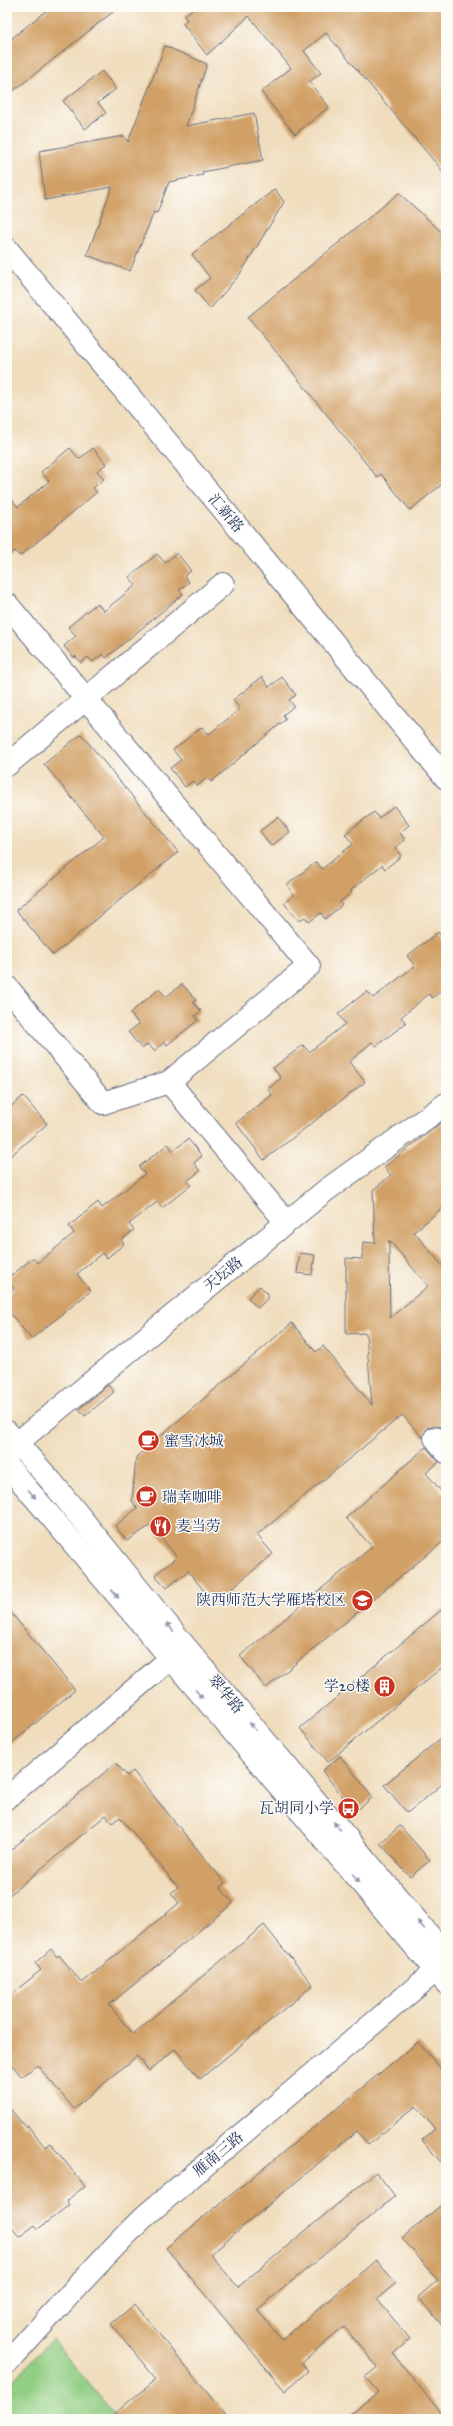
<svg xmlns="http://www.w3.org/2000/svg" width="453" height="2426" font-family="'IM FELL Great Primer','Noto Serif SC',serif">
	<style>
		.green { fill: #92ce83; stroke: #567e70 }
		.building { fill: #d1a066; fill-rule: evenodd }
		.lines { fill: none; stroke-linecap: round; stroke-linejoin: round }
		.minor-casing { stroke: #666c7f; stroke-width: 24 }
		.major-casing { stroke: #666c7f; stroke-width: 24 }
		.minor { stroke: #fff; stroke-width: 22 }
		.major { stroke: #fff; stroke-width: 22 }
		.oneway { fill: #8d97ae }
		.labels { text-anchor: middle; stroke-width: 3; stroke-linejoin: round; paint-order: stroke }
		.street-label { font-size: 15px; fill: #1b2f5e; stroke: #fdfcf7 }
		.poi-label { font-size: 15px; fill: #1b2f5e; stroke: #fdfcf7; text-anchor: start }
	</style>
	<rect width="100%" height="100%" fill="#fdfcf7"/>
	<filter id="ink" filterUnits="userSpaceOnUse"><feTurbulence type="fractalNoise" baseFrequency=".025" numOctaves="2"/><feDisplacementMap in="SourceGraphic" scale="8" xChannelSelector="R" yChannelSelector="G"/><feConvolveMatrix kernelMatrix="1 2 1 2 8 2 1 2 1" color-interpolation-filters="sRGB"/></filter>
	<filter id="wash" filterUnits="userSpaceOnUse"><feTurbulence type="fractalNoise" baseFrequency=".012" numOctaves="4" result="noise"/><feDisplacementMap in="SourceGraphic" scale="16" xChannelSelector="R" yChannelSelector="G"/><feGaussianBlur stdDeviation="0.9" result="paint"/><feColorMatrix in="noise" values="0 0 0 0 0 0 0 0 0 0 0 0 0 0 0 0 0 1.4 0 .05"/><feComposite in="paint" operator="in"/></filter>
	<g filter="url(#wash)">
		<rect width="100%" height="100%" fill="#f0ddbd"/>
		<polygon class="green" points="52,2339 118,2419 7,2419 7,2388"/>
		<g id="blocks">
			<g class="building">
				<polygon points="51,7 119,7 7,96 7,42"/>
				<polygon points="195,7 446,7 446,175 326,33 304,51 321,73 309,82 329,107 295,134 261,92 291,68 249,16 207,55 183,24 187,20 184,16"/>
				<polygon points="165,46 207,64 186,126 254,113 263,160 202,172 203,175 169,182 157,213 154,212 130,271 87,255 112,187 45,200 39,151 124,136 128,142"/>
				<polygon points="102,71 116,89 98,103 106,113 85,129 63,101"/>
				<polygon points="275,189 284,202 240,274 210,309 195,290 210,278 192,254"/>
				<polygon points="399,193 446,236 446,481 410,510 381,474 377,477 248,317"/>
				<polygon points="70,448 79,459 93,448 106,464 97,471 104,479 93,488 97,492 20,556 15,551 7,558 7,494 18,507 49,481 41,472"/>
				<polygon points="177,553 191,571 184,576 189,582 179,590 183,594 106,658 103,654 92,662 88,657 81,663 75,656 74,658 64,646 76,636 68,627 97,603 104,611 136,585 129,577 157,554 165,563"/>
				<polygon points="262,677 269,687 282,677 296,695 289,700 294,706 283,715 286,719 211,782 207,778 197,786 193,781 185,787 170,768 181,760 173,750 202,727 209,734 240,709 233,700"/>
				<polygon points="81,734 178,852 53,955 16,910 104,837 44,764"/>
				<polygon points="394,806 409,825 400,833 405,840 395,848 401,856 385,869 382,865 351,890 352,892 340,902 342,905 325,919 321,913 309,922 305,917 299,921 284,903 294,895 287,885 316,862 322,869 353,844 345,834 374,812 379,818"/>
				<polygon points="278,817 290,832 271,846 260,831"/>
				<polygon points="438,932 446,942 446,987 432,998 429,994 401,1017 406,1023 376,1046 372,1042 349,1062 365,1082 264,1160 236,1123 272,1095 268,1089 281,1078 273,1068 303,1045 309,1052 345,1024 338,1014 367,991 373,998 415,966 407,956"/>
				<polygon points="182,984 196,1000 193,1002 201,1011 195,1016 198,1020 167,1045 165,1042 154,1051 148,1044 142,1049 128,1032 139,1024 130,1013 159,989 166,997"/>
				<polygon points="23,1096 47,1124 7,1159 7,1110"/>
				<path d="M446 1119V1205L414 1232 446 1270V1432L440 1427 433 1426 427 1428 423 1438 402 1415 257 1535 273 1554 214 1603 188 1571 167 1588 155 1575 177 1557 151 1525 127 1541 115 1526 137 1508 132 1501 136 1457 292 1323 316 1352 323 1346 372 1405 366 1333 346 1334V1258L362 1259 363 1242 375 1243 373 1190 391 1175 384 1167ZM389 1240 428 1286 390 1318 389 1251Z"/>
				<polygon points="188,1139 202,1156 194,1163 200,1171 187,1181 191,1185 162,1208 157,1202 129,1224 134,1230 121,1240 124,1244 107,1258 102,1253 77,1274 91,1291 31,1339 7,1309 7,1295 14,1289 7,1279 33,1258 38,1263 74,1233 69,1226 98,1202 102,1208 145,1174 139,1167 168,1144 173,1151"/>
				<polygon points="300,1253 315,1255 312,1275 297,1273"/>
				<polygon points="260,1286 267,1293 267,1299 258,1308 248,1298"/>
				<polygon points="108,1385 114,1392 85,1416 79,1409"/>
				<polygon points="426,1447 439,1462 426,1473 446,1497 446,1539 266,1688 240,1656 372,1547 346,1518"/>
				<polygon points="446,1606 446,1664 328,1762 300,1728"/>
				<polygon points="7,1608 75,1690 7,1747"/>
				<polygon points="446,1734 446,1781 407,1813 384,1785"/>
				<polygon points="340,1756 373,1797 355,1812 322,1771"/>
				<polygon points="116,1763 127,1776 133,1771 225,1883 220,1887 233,1903 109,2005 133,2034 264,1925 313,1985 200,2079 175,2049 149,2071 137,2056 74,2109 37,2065 22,2077 7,2059 7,1998 41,1970 35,1963 51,1949 57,1957 59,1955 82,1983 179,1903 171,1893 178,1887 120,1817 112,1823 106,1815 7,1897 7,1853"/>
				<polygon points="400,1826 430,1860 410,1877 380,1843"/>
				<polygon points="418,2042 446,2075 446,2168 422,2140 435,2129 416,2106 368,2145 357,2131 210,2254 238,2287 376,2172 395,2196 257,2310 282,2340 376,2260 396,2283 377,2299 410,2339 393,2354 446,2419 344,2419 378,2392 365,2377 378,2367 344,2327 302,2363 308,2371 285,2391 166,2248"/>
				<polygon points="7,2105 25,2127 27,2125 45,2147 50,2143 85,2186 66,2201 69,2205 38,2229 35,2225 19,2237 7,2221"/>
				<polygon points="446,2201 446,2330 418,2297 438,2280 402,2238"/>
				<polygon points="135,2304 171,2349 229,2419 108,2419 156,2379 111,2324"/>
			</g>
		</g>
	</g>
	<g filter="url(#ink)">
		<use href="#blocks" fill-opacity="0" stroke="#666c7f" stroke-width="1"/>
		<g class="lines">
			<defs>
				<g id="minor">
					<polyline points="7,249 446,778"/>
					<polyline points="7,604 309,966 169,1082 103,1103 7,987"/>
					<polyline points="7,765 223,584"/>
					<polyline points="169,1082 286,1222"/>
					<polyline points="435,1438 446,1452"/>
					<polyline points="7,1454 17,1443 325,1191 446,1104"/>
					<polyline points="7,1798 170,1659"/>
					<path d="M7 2363C53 2314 97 2262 146 2215L446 1962"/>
				</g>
				<g id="major">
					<polyline points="7,1432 51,1481 184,1645 446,1955"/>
					<polyline points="7,1465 446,1983"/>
				</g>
			</defs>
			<use href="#minor" class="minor-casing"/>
			<use href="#major" class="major-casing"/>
			<use href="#minor" class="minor"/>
			<use href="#major" class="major"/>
		</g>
		<defs><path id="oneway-solid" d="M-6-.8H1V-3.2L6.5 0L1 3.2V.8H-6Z"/></defs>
		<g class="oneway">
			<use href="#oneway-solid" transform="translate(32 1494) rotate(50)"/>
			<use href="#oneway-solid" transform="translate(115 1594) rotate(50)"/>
			<use href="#oneway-solid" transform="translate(170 1627) rotate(-129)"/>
			<use href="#oneway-solid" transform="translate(199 1694) rotate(50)"/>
			<use href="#oneway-solid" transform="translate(253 1727) rotate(-130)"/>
			<use href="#oneway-solid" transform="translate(337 1826) rotate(-130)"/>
			<use href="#oneway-solid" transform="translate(356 1878) rotate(50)"/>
			<use href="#oneway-solid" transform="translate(421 1925) rotate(-130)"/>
		</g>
	</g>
	<defs>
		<symbol id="cafe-disc" viewBox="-11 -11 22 22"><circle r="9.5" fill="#c8321e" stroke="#fdfcf7"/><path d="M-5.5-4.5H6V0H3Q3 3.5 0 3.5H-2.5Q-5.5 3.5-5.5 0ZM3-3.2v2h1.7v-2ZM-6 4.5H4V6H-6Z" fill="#fff"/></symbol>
		<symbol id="restaurant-disc" viewBox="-11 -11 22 22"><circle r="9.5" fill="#c8321e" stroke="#fdfcf7"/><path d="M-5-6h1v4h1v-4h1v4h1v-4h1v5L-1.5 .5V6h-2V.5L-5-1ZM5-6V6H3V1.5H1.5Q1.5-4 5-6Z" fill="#fff"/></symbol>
		<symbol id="university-disc" viewBox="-11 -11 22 22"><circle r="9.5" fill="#c8321e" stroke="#fdfcf7"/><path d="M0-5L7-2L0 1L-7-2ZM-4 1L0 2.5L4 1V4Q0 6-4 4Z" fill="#fff"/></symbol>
		<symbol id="building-disc" viewBox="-11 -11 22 22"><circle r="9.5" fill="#c8321e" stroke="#fdfcf7"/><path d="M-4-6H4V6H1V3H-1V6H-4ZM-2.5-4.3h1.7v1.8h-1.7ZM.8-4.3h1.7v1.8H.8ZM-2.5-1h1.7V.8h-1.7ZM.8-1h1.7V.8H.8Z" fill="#fff"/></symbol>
		<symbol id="bus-disc" viewBox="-11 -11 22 22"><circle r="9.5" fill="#c8321e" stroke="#fdfcf7"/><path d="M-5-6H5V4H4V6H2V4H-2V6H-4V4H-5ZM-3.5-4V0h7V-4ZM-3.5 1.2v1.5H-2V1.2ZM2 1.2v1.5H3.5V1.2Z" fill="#fff"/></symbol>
	</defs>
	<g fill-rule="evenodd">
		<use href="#cafe-disc" x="136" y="1428" width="25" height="25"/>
		<use href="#cafe-disc" x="134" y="1484" width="25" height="25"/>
		<use href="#restaurant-disc" x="148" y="1514" width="25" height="25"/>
		<use href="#university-disc" x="350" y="1588" width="25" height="25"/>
		<use href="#building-disc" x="372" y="1674" width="25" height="25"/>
		<use href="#bus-disc" x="336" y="1796" width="25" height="25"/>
	</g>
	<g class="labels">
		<g class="street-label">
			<text transform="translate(226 513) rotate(50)" y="5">汇新路</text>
			<text transform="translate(223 1274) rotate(-39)" y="5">天坛路</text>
			<text transform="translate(226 1694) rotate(50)" y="5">翠华路</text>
			<text transform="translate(218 2154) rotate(-40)" y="5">雁南三路</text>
		</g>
		<g class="poi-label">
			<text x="164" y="1446">蜜雪冰城</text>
			<text x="162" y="1502">瑞幸咖啡</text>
			<text x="176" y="1531">麦当劳</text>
			<text x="346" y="1605" text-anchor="end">陕西师范大学雁塔校区</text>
			<text x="370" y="1691" text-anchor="end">学20楼</text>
			<text x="334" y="1813" text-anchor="end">瓦胡同小学</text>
		</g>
	</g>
	<rect width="453" height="2426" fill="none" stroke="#fdfcf7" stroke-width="24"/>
</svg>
